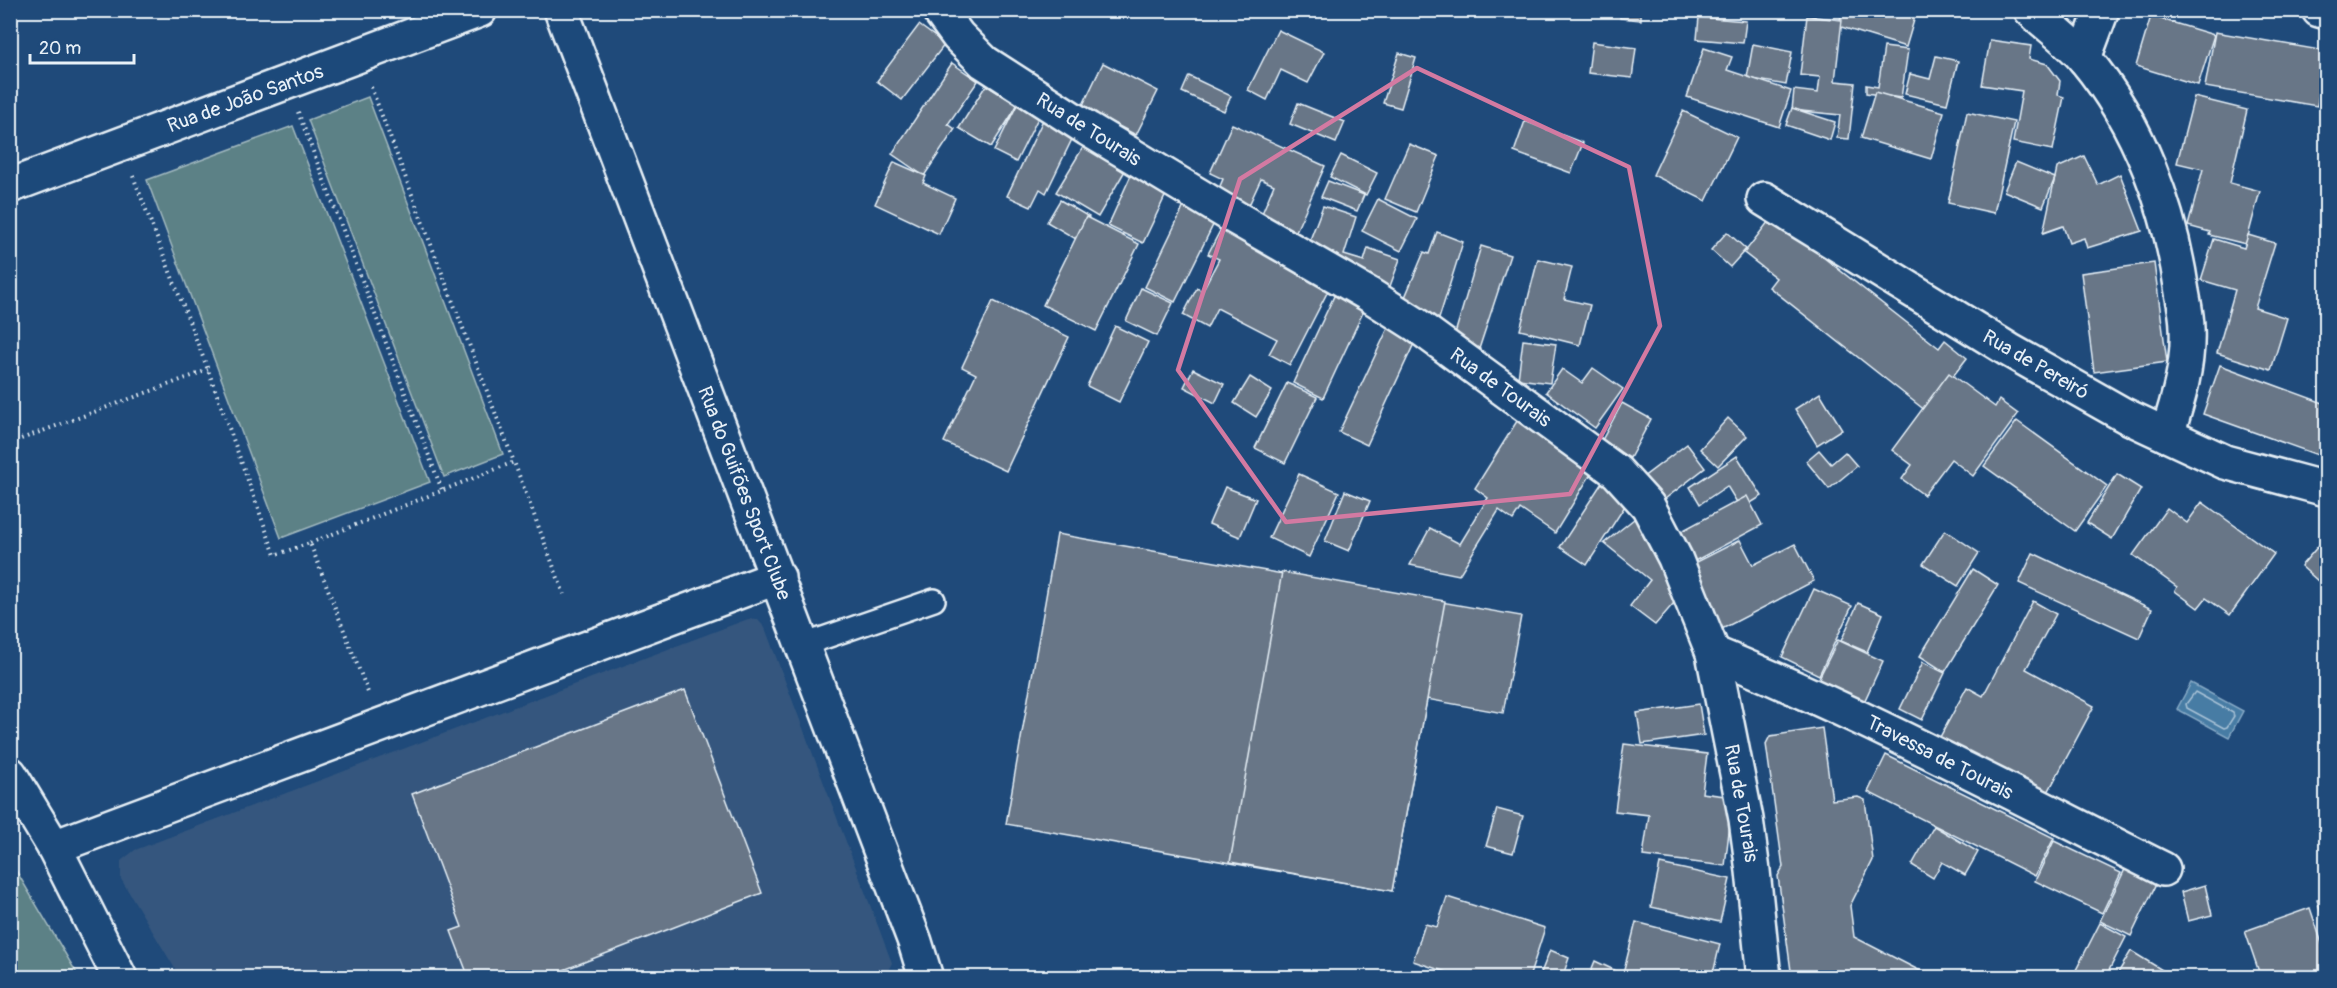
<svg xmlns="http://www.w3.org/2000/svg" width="2337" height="988" font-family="Pangolin,sans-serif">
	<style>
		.built { fill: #35577e }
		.green { fill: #5c8186; stroke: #a2b9bf; stroke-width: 1.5 }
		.water { fill: #477ba4; stroke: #87aac6; stroke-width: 1.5 }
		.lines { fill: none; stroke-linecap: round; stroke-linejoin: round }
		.shore { stroke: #a8c2d6; stroke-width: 1.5 }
		.building { fill: #677687; stroke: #e8f1f8; stroke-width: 1.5 }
		.lane-casing { stroke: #e8f1f8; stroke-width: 26 }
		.street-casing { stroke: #e8f1f8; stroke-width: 38 }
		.secondary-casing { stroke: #e8f1f8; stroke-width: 38 }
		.path { stroke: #e8f1f8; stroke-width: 4; stroke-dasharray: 1.5 4.5; stroke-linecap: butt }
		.lane { stroke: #1f4a7a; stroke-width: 21 }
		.street { stroke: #1f4a7a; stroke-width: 33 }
		.secondary { stroke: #1f4a7a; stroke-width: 33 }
		.marked { fill: none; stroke: #d37aa2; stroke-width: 4.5; stroke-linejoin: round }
		.labels { text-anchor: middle; stroke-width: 5; stroke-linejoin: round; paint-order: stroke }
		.street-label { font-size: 20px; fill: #e8f1f8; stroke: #1f4a7a }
	</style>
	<rect width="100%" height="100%" fill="#1f4a7a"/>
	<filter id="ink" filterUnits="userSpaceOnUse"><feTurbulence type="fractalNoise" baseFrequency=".0167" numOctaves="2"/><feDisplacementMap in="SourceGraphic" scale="12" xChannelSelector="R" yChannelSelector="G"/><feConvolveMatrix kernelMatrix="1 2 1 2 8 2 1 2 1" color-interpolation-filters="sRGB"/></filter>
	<g filter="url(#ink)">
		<polygon class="built" points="748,619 758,620 765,628 892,963 884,978 180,977 121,879 121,861 135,850"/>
		<g class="green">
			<polygon points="368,97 503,454 444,477 308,120"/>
			<polygon points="293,126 430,482 281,538 147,180"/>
			<polygon points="10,862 11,862 79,977 11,977"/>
		</g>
		<polygon class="water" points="2191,683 2243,711 2229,737 2177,709"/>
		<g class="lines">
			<polygon class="shore" points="2195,692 2233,713 2234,716 2227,727 2224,728 2187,708 2186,704"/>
		</g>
		<g class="building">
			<polygon points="1620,10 1641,10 1641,20 1620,18"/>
			<polygon points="1794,10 1816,10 1815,16"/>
			<polygon points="1843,10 1917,10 1906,47 1838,26"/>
			<polygon points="1807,16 1842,20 1835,81 1855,83 1849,139 1837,138 1840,115 1792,110 1794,90 1818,93 1820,77 1800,75"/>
			<polygon points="2151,16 2214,35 2198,85 2136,66"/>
			<polygon points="1699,17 1746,21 1743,43 1697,39"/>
			<polygon points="919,25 945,44 902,100 877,81"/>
			<polygon points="1278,30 1324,52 1308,83 1281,70 1267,100 1248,90"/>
			<polygon points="2215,32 2326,51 2317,106 2205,87"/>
			<polygon points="1990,40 2031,46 2029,59 2047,64 2060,81 2058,95 2064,97 2053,150 2013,142 2022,91 1982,85"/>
			<polygon points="1592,42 1636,48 1632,78 1588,73"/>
			<polygon points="1753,44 1792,52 1786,85 1747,78"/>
			<polygon points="1884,47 1908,50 1901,98 1866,93 1866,85 1878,87"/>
			<polygon points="1704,48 1732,57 1727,70 1791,91 1779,127 1687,97"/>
			<polygon points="1399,53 1416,58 1401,108 1383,103"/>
			<polygon points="1936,56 1958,61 1947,104 1905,94 1910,74 1930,79"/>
			<polygon points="952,63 978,81 948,124 955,129 924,176 892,154"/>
			<polygon points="1103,63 1158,91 1136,135 1082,107"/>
			<polygon points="1189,76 1231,96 1224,111 1182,92"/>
			<polygon points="986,85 1018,105 991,147 959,128"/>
			<polygon points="1875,92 1944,112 1931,159 1861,138"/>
			<polygon points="2194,97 2247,110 2230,183 2260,191 2246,244 2209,235 2210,232 2188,226 2203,169 2177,163"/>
			<polygon points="1298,103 1345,122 1336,143 1290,124"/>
			<polygon points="1017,105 1039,116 1016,162 994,151"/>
			<polygon points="1792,108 1835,122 1830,140 1786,125"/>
			<polygon points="1683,111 1737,137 1706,201 1653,175"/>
			<polygon points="1967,112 2014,122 1994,213 1948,203"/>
			<polygon points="1043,120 1074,135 1046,193 1040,189 1031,207 1007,196"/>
			<polygon points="1525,121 1583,143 1571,173 1514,152"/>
			<polygon points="1232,124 1325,166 1293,238 1258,223 1274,185 1261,179 1244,216 1213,202 1223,179 1210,173"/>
			<polygon points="1085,144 1126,169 1098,217 1056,192"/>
			<polygon points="1409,144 1439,156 1416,212 1385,199"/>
			<polygon points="1341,155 1377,173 1366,195 1330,177"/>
			<polygon points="2084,156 2098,185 2120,174 2142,231 2087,248 2084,238 2069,243 2063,226 2043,233 2057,168"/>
			<polygon points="894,162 926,176 923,183 955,198 939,234 875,204"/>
			<polygon points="2016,162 2055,178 2043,207 2004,191"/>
			<polygon points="1132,173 1168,190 1143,243 1108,226"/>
			<polygon points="1328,181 1364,195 1357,211 1321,197"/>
			<polygon points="1378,199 1417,219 1401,251 1362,231"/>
			<polygon points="1060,200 1089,217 1076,239 1047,222"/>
			<polygon points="1186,202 1217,217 1175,302 1145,287"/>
			<polygon points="1323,206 1356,217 1344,255 1364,261 1368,248 1400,259 1389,289 1308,245"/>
			<polygon points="1086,217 1139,244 1096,331 1043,305"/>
			<polygon points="1772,217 1939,348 1945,340 1967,358 1926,411 1769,287 1776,278 1744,253"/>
			<polygon points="1221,229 1331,285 1290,365 1269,354 1277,339 1217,308 1207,328 1183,315 1197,288 1202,291 1219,259 1208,254"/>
			<polygon points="1437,232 1463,242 1438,322 1403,302 1424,252 1429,254"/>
			<polygon points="1727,232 1746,249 1730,267 1711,250"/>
			<polygon points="2248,235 2275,243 2255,308 2287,318 2271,370 2217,353 2235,290 2201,280 2214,239 2244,248"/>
			<polygon points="1481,246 1510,255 1477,355 1454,337"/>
			<polygon points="1538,259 1572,267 1564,299 1590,305 1580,345 1520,330"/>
			<polygon points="2154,263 2167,362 2094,372 2081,273"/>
			<polygon points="1141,288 1173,303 1157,336 1126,321"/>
			<polygon points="1335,294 1365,308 1323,398 1293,383"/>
			<polygon points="993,301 1069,337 1006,471 944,442 976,374 962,367"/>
			<polygon points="1390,324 1417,337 1367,445 1339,432"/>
			<polygon points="1115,326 1148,342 1119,402 1087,386"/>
			<polygon points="1523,340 1556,344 1550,383 1518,379"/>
			<polygon points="2220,365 2326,404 2326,458 2203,414"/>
			<polygon points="1593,368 1623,389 1595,428 1546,392 1562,369 1582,383"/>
			<polygon points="1193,369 1224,384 1215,403 1184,387"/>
			<polygon points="1949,373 1995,407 1999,400 2018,414 1973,476 1951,459 1924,495 1902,479 1912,465 1892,450"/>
			<polygon points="1250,377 1272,391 1256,417 1234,403"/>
			<polygon points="1287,383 1317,397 1285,463 1255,448"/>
			<polygon points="1820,393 1842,429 1817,445 1795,409"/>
			<polygon points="1622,403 1651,419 1630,458 1601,442"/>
			<polygon points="1522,413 1594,469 1555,533 1520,509 1513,520 1499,510 1459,575 1410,565 1430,528 1460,544 1488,498 1475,488"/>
			<polygon points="1728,418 1747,436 1718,466 1700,449"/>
			<polygon points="2017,421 2107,486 2075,531 1984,466"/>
			<polygon points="1687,444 1705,468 1661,502 1642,478"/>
			<polygon points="1819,450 1831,464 1845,452 1857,466 1829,489 1806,461"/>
			<polygon points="1737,456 1762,496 1741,509 1727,486 1700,504 1690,487"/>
			<polygon points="1299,474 1339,492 1309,557 1269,538"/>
			<polygon points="2117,474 2141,489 2112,539 2087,523"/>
			<polygon points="1605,478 1632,495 1587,565 1560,547"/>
			<polygon points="1225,487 1256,499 1240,537 1209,524"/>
			<polygon points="1345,491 1370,501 1349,551 1325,541"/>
			<polygon points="1747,496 1762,525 1691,563 1676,534"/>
			<polygon points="2202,502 2274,554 2230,615 2206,598 2198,608 2175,591 2177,587 2133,555 2167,508 2187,523"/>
			<polygon points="1639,515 1686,589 1655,625 1630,606 1650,580 1604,543"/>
			<polygon points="1945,530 1979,553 1958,586 1923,564"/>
			<polygon points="1057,534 1521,616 1503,713 1427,699 1392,891 1006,824"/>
			<polygon points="2326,537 2326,588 2301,566"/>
			<polygon points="1740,540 1753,565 1795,544 1814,581 1720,630 1687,567"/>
			<polygon points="2033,553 2152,609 2139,638 2019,583"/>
			<polygon points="1973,569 1998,585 1945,672 1920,656"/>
			<polygon points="1282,572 1445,601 1392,891 1230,862"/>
			<polygon points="1814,589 1852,606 1819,675 1782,657"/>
			<polygon points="2033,601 2056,614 2026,669 2094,706 2046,796 1939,739 1967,687 1983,696"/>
			<polygon points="1858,603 1883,614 1867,652 1841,641"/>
			<polygon points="1838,640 1883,661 1864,702 1818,680"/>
			<polygon points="1923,662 1945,673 1922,720 1900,709"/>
			<polygon points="685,690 762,893 543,978 469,978 451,931 462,927 412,794"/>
			<polygon points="1699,704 1704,735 1642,744 1637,713"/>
			<polygon points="1822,728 1832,800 1858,797 1865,800 1873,860 1850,906 1854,937 1934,978 1792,978 1778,876 1783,867 1766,744 1770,736"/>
			<polygon points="1624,744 1707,754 1702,793 1733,797 1725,866 1643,856 1649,815 1615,811"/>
			<polygon points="1886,755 2054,838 2035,876 1868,792"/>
			<polygon points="1497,809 1523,816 1513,853 1486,846"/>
			<polygon points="1934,826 1978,852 1965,875 1942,862 1933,878 1912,865"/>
			<polygon points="2054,841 2121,873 2102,913 2035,881"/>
			<polygon points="2128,863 2159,878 2131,936 2100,921"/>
			<polygon points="1660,864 1730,879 1720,922 1651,907"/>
			<polygon points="2205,885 2212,915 2188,921 2181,892"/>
			<polygon points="1447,897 1545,928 1529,978 1464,978 1413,961 1425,924 1437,927"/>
			<polygon points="2326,898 2326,929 2317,900"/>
			<polygon points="2310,908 2326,955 2326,978 2261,978 2245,931"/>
			<polygon points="1636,922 1720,944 1712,978 1622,978"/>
			<polygon points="2100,923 2126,937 2105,978 2086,978 2075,972"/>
			<polygon points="1550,950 1569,958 1562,978 1539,978"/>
			<polygon points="2131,951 2172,976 2171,978 2115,978"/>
			<polygon points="1595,961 1631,978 1588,978"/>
			<polygon points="2203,972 2208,978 2196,978"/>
		</g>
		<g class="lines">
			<defs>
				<polyline id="lane" points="803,645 934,600"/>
				<g id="street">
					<polyline points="561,10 915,942 926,978"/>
					<path d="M2031 10C2048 26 2070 41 2085 59 2139 124 2170 208 2182 292 2184 303 2187 316 2187 328 2189 364 2178 401 2167 435"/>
					<polyline points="2319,10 2326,12"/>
					<polyline points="2084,58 2102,10"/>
					<polyline points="10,186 480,10"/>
					<polyline points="1764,199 2009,350 2124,415 2225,462 2326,489"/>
					<path d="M1713 653C1867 716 2015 795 2163 869"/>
					<polyline points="54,847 778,577"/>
				</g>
				<g id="secondary">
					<polyline points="939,10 958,36 984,62 1088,129 1236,218 1368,294 1415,324 1617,472 1648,506 1675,558 1713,653 1746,819 1753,871 1764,978"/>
					<polyline points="10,774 54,847 120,978"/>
				</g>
			</defs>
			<use href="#lane" class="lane-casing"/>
			<use href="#street" class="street-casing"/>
			<use href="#secondary" class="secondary-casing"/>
			<g class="path">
				<polyline points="371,87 514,462"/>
				<polyline points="298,112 442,490"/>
				<polyline points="133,176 208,370 275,555 310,543 369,695"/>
				<polyline points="10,443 208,370"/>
				<polyline points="310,543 514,462 564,594"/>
			</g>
			<use href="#lane" class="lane"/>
			<use href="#street" class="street"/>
			<use href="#secondary" class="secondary"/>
		</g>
	</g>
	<path class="marked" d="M1417 68 1629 167 1660 326 1570 494 1286 522 1178 370 1240 179Z"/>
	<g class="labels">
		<g class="street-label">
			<text transform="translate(245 98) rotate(-20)" y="7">Rua de João Santos</text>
			<text transform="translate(1089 129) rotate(32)" y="7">Rua de Tourais</text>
			<text transform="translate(2036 364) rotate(30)" y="7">Rua de Pereiró</text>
			<text transform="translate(1501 387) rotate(36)" y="7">Rua de Tourais</text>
			<text transform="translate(745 493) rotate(69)" y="7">Rua do Guifões Sport Clube</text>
			<text transform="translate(1940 757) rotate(27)" y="7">Travessa de Tourais</text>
			<text transform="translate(1742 803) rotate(80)" y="7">Rua de Tourais</text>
		</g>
	</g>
	<rect width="2337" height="988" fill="none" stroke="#1f4a7a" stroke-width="36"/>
	<rect x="18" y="18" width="2301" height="952" fill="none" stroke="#e8f1f8" stroke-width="2" filter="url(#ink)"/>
	<path d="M30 54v9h104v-9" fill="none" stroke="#e8f1f8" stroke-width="3"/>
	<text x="39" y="54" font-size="18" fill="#e8f1f8" stroke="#1f4a7a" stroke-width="4.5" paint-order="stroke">20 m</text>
</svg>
